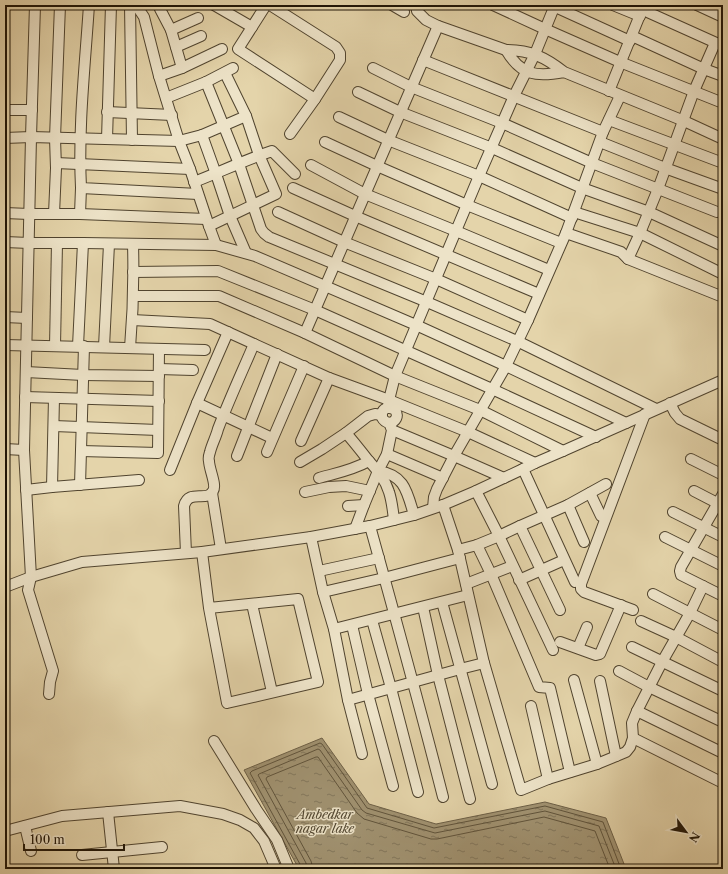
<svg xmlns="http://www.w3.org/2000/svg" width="728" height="874" font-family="'Libre Caslon Text',serif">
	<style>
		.water { fill: url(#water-ripples); stroke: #6d6047 }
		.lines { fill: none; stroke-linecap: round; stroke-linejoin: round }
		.shore { stroke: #60543c; stroke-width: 1 }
		.minor-casing { stroke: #50442f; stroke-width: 12 }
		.minor { stroke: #ede3c8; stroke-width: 10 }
		.labels { text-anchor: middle; stroke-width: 3; stroke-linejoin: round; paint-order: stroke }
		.water-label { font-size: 12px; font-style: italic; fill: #524731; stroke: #ede3c8 }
	</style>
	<defs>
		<pattern id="water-ripples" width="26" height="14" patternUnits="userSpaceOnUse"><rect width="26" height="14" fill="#a19372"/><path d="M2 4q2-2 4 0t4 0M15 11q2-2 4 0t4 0" fill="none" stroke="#83775c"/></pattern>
	</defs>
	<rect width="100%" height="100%" fill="#e4d4aa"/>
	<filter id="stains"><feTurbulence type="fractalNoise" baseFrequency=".005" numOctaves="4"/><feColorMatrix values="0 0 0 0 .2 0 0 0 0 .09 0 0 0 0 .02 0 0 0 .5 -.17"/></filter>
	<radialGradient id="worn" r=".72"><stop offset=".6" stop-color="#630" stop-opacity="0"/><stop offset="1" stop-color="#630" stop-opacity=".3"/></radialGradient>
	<polygon class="water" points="322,738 369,804 436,824 545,802 606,818 626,869 299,869 244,770"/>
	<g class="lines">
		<g class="shore">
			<polyline points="302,869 301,866 250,773 252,771 320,743 322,744 367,808 434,828 545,806 603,822 621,869"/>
			<polyline points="307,869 306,863 258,775 259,774 318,749 320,750 362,810 366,813 435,833 545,811 599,826 616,869"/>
			<polyline points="313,869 311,861 266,779 267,777 316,757 318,757 357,813 364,819 431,839 437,839 544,817 595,831 610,869"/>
		</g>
		<defs>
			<g id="minor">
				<path d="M89 5C85 66 78 127 81 188L198 194"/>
				<polyline points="130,5 132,140"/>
				<polyline points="134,5 138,8 144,17 159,76 179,141 190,169 209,226 216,245"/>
				<polyline points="214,5 252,27"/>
				<polyline points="266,5 238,49 315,99"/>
				<polyline points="270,5 336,47 340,53 340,60 315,99 290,134"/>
				<polyline points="392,5 404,12"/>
				<polyline points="416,5 417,11 426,20 438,26 506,50"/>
				<polyline points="493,5 545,29 620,62 723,103"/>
				<polyline points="551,5 630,41"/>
				<polyline points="613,5 640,16"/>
				<polyline points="697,5 723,17"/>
				<polyline points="160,9 171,30 182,68"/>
				<polyline points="643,10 723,46"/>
				<polyline points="171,30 198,18"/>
				<polyline points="632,36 704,69 723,76"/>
				<polyline points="176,47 201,36"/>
				<polyline points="423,60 603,132"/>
				<polyline points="373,68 411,87 502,123 592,163 717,212"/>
				<path d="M564 72C537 77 521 76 506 50 530 50 545 57 564 72L684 121 723 139"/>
				<polyline points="159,76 182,68 222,49"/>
				<polyline points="206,82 239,164 261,229 264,233 269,237 427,302 517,341 656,409"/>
				<polyline points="609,91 644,5"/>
				<polyline points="358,92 400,112 492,148 582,188 649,212 723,246"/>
				<polyline points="166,98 206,82 233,68"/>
				<polyline points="5,110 32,110"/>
				<polyline points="107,112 172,115"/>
				<polyline points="339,117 388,140 479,176 572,218"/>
				<polyline points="609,120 723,163"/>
				<polyline points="202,135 216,174 230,216 246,253"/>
				<polyline points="5,138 31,137 35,5"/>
				<polyline points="107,139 111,5"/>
				<polyline points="325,142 377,166 467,205 561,243"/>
				<polyline points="600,142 665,168 723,189"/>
				<polyline points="56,163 190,169"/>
				<polyline points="311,165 365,194 456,231 549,270"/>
				<path d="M194 182C220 172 245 160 272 151L295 174"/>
				<polyline points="293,188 355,216 539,294"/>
				<polyline points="278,212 344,242 436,279 528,320"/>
				<polyline points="574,212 640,233 723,274"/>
				<polyline points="5,213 29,214 80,214 206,219"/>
				<polyline points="54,214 56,168 55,138 60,5"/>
				<polyline points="80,214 81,188"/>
				<polyline points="209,226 276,194 259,155 246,116"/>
				<polyline points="566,233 621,252 628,259 723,297"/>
				<polyline points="5,242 29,243 83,243 216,245 255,256 416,325 506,366 626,423"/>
				<polyline points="628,259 640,233 658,189 694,91 715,43"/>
				<polyline points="133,272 218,271 315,310 492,389 596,437"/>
				<polyline points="133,296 219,296 305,333 395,376 480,410 563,451"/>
				<polyline points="5,317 27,318"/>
				<polyline points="132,320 210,324 329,378 389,400 468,432 535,463"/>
				<polyline points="305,333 438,26"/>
				<polyline points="5,345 205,350"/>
				<polyline points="55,346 57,243"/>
				<polyline points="78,346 83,243"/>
				<polyline points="104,347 109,244"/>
				<path d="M130 348C133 313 134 279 133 244"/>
				<polyline points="159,369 193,370"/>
				<polyline points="26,372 83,375 159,376"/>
				<polyline points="25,397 159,401"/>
				<polyline points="197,403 272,438"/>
				<polyline points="670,403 675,413 680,419 723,440"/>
				<polyline points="388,407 389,400 395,376 479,176 514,96 535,54 555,5"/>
				<polyline points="54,426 158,430"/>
				<polyline points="392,430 454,456 504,478"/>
				<path d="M346 433C354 442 361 451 368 460 377 470 385 479 389 492 392 501 393 511 394 520"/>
				<polyline points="301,441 329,378"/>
				<polyline points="5,449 24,450"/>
				<polyline points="81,451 158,453 159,349"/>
				<polyline points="267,452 304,366"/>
				<polyline points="387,454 443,478"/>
				<polyline points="237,456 277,354"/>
				<polyline points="691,459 723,475"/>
				<polyline points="300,462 322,449 346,433 368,416 375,414 382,415"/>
				<polyline points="523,469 575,582"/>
				<polyline points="170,470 197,403 228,332"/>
				<path d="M378 471C405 475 407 492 414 515"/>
				<path d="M319 478C337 473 353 470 369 461"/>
				<polyline points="80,485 84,346"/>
				<polyline points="52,487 54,398"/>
				<polyline points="26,490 52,487 139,480"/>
				<polyline points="476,491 499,536 553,650"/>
				<polyline points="694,491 723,506"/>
				<polyline points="305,492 329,487 346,486 370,491"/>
				<polyline points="212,493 221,549"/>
				<polyline points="590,493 601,516"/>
				<polyline points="443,505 458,550 484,663 521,790 548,779 597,764 626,752 630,747 633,738 632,723 637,711 662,662 690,613 703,586 681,575 680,571 681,567 723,494"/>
				<polyline points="568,505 584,542"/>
				<polyline points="348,506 364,505"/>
				<polyline points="433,508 434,497 437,489 454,456 506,366 528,320 566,233 603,132 620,96"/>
				<polyline points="673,512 723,537"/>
				<path d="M370 526C395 616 420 707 443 797"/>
				<polyline points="520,526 560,610"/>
				<path d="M355 529 364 505 378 471 387 454 392 430 389 423C375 419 383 402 395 410 399 416 396 422 389 423"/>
				<polyline points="311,537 323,592 334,629 348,700 362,754"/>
				<polyline points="665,537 723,566"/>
				<polyline points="477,545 491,574 539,687 550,688 570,772"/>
				<polyline points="458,550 477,545 499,536 520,526 568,505 606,484"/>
				<polyline points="202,552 209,608 227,703 318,682 298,599 209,608"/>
				<path d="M186 553 184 506C189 488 207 503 213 491 217 485 209 469 209 461 208 458 209 455 210 452 212 444 216 437 218 429 229 400 242 372 254 344"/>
				<polyline points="319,571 379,558"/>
				<polyline points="519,580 564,560"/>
				<polyline points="466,584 512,566"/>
				<polyline points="703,586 723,596"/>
				<polyline points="5,587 31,577 82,562 202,552 311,537 370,526 414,515 443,505 476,491 523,469 535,463 563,451 723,380"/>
				<polyline points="323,592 384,578 460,558"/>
				<polyline points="653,594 723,630"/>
				<polyline points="442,602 492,784"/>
				<polyline points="252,604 272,692"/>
				<polyline points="423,607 438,675 470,799"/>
				<polyline points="633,610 584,592 581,589 581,584 645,414"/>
				<polyline points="372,620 391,688 418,792"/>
				<polyline points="641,621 676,637 723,662"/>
				<polyline points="352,625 368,694 393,786"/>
				<polyline points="334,629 468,595"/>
				<polyline points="560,642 596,655 600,654 621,605"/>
				<polyline points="632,647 723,691"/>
				<polyline points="578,648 587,627"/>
				<polyline points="619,671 649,687 723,722"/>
				<polyline points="574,680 597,764"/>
				<polyline points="600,681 616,756"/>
				<polyline points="49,694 50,682 53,671 28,590 31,577 24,450 31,137 179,141 202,135 246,116 225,73"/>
				<polyline points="348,700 460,669 484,663"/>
				<polyline points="531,706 548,779"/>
				<polyline points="637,711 723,753"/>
				<polyline points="633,738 723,783"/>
				<polyline points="214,741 256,809 277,840 289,869"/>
				<polyline points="108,812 114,869"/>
				<polyline points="25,826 31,851"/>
				<polyline points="5,831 62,816 180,806 223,814 240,820 254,828 264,841 276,869"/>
				<polyline points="82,855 162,847"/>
			</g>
		</defs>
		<use href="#minor" class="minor-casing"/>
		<use href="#minor" class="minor"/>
	</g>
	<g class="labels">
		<g class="water-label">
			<text x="325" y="819">Ambedkar<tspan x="325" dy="14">nagar lake</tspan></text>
		</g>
	</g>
	<rect width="728" height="874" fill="none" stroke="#e4d4aa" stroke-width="20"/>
	<rect x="6" y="6" width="716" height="862" fill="none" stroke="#1e1406" stroke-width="2"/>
	<rect x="10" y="10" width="708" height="854" fill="none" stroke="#1e1406"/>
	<g transform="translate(686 832) rotate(122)" stroke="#ede3c8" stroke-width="3" paint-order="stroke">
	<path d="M0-3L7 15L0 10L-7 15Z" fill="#1e1406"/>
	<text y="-6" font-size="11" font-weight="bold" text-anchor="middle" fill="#1e1406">N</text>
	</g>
	<path d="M24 844v6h100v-6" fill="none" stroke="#1e1406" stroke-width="2"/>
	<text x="30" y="844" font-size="12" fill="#1e1406" stroke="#ede3c8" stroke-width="3" paint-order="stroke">100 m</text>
	<rect width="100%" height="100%" filter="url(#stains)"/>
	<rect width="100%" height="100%" fill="url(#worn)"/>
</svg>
